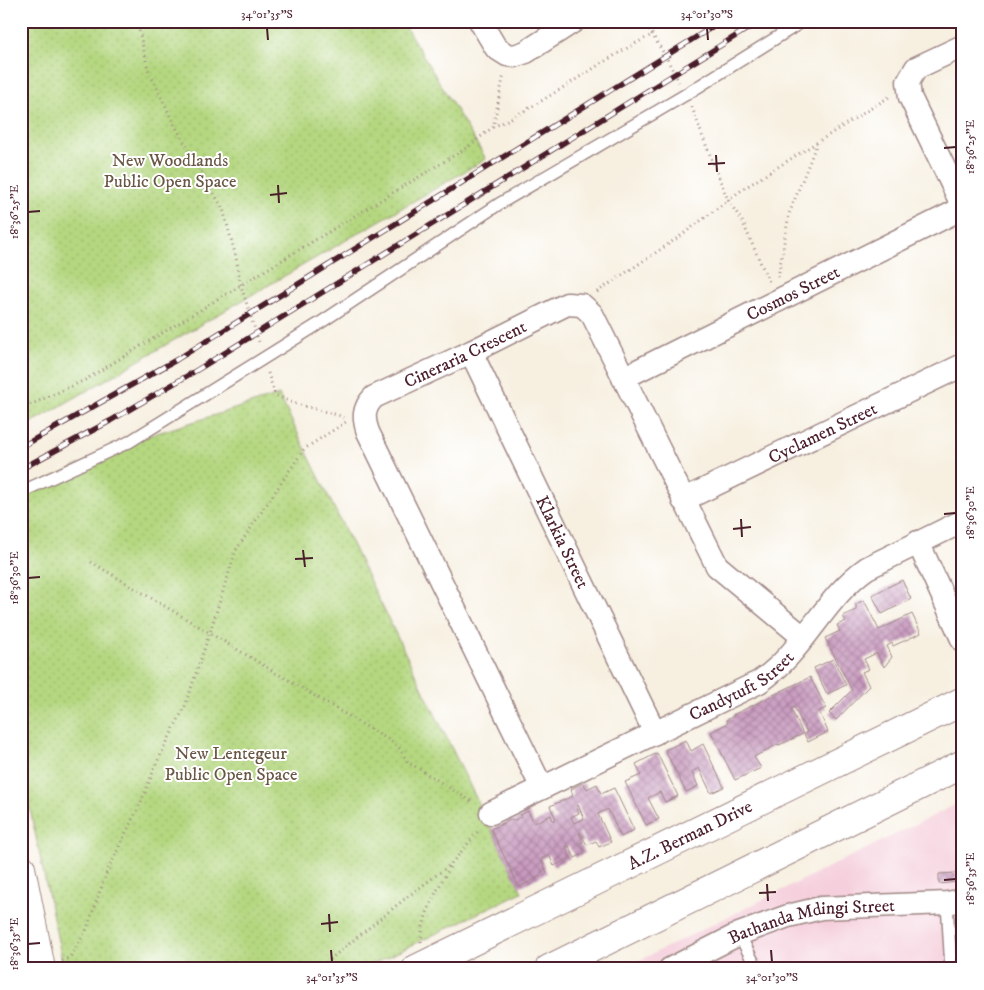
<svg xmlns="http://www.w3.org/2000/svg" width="984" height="990" font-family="'IM FELL DW Pica',serif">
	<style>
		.built { fill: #f5cfdc }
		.park { fill: url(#park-dots); stroke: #7f7b55 }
		.building { fill: url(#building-cross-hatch); fill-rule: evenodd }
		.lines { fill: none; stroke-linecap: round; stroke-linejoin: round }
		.service-casing { stroke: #a08886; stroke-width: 14 }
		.minor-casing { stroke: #a08886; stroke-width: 25 }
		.secondary-casing { stroke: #a08886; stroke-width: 30 }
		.path { stroke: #a08886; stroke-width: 3; stroke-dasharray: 1 4; stroke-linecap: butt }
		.service { stroke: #fff; stroke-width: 11 }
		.minor { stroke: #fff; stroke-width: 22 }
		.secondary { stroke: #fff; stroke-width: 28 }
		.rail-casing { stroke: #4a1f2b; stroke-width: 5.5 }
		.rail { stroke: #fff; stroke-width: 4; stroke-dasharray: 11; stroke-linecap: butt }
		.ticks { fill: none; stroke: #4a1f2b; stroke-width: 2 }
		.labels { text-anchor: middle; stroke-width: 4; stroke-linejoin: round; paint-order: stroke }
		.park-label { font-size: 18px; fill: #6a5644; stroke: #fff }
		.street-label { font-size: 18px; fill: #4a1f2b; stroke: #fff }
		.neatline { fill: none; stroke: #4a1f2b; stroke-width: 2 }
		.ticks-label { font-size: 12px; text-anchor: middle; fill: #4a1f2b }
	</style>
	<defs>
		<pattern id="park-dots" width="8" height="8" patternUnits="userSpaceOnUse" patternTransform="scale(1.25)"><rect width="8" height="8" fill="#b4d77f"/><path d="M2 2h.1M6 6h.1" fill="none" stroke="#9cb86e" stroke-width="1.8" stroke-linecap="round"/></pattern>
		<pattern id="building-cross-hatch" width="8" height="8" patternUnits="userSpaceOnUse" patternTransform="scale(1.25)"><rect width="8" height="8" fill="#c899be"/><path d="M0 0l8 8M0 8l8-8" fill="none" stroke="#a47c9b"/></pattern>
	</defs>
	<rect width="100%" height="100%" fill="#fff"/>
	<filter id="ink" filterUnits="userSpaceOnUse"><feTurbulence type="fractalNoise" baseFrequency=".02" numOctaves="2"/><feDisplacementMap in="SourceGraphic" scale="10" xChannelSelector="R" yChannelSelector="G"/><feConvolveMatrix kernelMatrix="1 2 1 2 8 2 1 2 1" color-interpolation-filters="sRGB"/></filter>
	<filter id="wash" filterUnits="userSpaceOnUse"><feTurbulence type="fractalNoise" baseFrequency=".0096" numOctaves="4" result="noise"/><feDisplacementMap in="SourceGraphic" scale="20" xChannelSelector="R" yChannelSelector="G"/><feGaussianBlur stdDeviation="1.12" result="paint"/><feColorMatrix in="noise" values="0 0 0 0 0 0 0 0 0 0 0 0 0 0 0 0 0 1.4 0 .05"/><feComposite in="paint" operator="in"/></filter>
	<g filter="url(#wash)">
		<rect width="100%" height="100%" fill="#f7f0e1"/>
		<polygon class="built" points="963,801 963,969 622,969"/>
		<g class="park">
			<polygon points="21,21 402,21 486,159 21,429"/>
			<polygon points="279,395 522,892 363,969 64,969 21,767 21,492 129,442"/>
		</g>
		<g id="blocks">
			<g class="building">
				<polygon points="902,580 911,599 882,614 872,595"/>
				<polygon points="864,600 879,630 912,614 921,633 893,646 892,643 887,646 892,657 884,667 877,653 864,659 869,669 862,672 869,686 836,720 829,713 852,690 825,638 840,631 837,625 846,621 843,616 856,610 856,604"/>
				<polygon points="833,659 846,685 827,694 814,668"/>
				<polygon points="810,677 826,708 819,711 828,732 808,742 804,734 807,732 794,707 791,709 803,734 779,745 778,744 754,757 761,768 735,780 711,732 728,723 726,720 734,716 733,715"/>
				<polygon points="686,740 691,751 703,744 724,787 711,793 699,768 692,772 698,786 686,792 665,750"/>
				<polygon points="657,753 678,796 665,802 660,792 648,798 659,819 646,825 625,782 641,775 636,764"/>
				<path d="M583 783 587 789 597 784 601 794 614 788 634 830 621 837 608 809 598 814 611 842 599 847 596 841 587 845 580 832 579 833 583 842 580 843 585 853 575 858 569 846 566 847 570 858 554 866 549 855 541 859 547 873 519 887 491 829 512 819 513 821 521 817 520 815 528 811 534 823 551 815 553 821 556 819 550 806 573 796 571 789ZM578 805 584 819 574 823 571 817 579 813 576 806Z"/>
				<polygon points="956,873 957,882 939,884 939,874"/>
			</g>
		</g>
	</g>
	<g filter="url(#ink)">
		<use href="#blocks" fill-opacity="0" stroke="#a08886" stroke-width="1"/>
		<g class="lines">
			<defs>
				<g id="service">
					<polyline points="21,492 129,442 317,325 499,204 685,95 803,21"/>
					<polyline points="947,903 951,969"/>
					<polyline points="739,934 757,969"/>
				</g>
				<g id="minor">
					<polyline points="480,21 496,48 507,55 514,56 526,52 574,21"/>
					<polyline points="963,46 916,68 908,82 910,97 963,207"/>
					<path id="s1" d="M471 352 655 733"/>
					<path id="s2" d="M623 378 963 208"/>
					<path id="s3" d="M683 500 963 365"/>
					<polyline points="918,542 963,641"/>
					<path id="s4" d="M542 788 368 432C363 418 363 408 374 397L471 352 567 304 582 305 592 314 717 566 803 637"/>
					<path id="s5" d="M491 813 759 682C803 653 824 598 867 568L963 521"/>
					<path id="s6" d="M670 969 739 934 788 916 821 908 947 903 963 900"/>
				</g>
				<g id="secondary">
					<polyline points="21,868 41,969"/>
					<path id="s7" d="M416 969 963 701"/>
					<polyline points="549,969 963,764"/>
				</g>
			</defs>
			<use href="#service" class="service-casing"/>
			<use href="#minor" class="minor-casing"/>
			<use href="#secondary" class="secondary-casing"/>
			<g class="path">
				<polyline points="137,21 148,69 174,124 223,209 236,257 241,286 260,345"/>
				<polyline points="644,21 666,57 679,82"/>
				<polyline points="692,107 702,135 728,200 742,221 770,284"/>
				<path d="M493 127C549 101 597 62 652 35"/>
				<polyline points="778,277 789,214 817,143"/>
				<polyline points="597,292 679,237 743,189 889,97"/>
				<polyline points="268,373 275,395 293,403 341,416 346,419"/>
				<polyline points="21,409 85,380 468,147 493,127 504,74"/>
				<polyline points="91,562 397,745 408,762 474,803"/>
				<path d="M421 942C422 915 437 890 450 867"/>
				<polyline points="62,961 70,957 86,931 106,874 141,802 157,762 185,706 210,632 236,550 304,449 346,422"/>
				<polyline points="318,969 402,901 451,864 480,829"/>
			</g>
			<use href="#service" class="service"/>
			<use href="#minor" class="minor"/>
			<use href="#secondary" class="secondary"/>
			<defs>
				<g id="rail">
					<polyline points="21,447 176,360 722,21"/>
					<polyline points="21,469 110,421 197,370 760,21"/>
				</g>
			</defs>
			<use href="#rail" class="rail-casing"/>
			<use href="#rail" class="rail"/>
		</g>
	</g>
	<path class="ticks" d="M267 28 268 40M707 28 708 40M944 148 956 147M716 155 717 172M708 164 725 163M278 185 279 203M270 195 287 193M28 212 40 211M944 514 956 513M741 519 742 537M733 529 751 527M303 550 305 567M295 559 313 558M28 578 40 577M944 880 956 879M767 884 768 901M759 893 776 892M329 914 330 932M321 924 338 922M28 944 40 943M331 950 332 962M771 950 772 962"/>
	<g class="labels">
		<g class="park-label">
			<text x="170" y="166">New Woodlands<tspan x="170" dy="21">Public Open Space</tspan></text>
			<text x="231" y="759">New Lentegeur<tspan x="231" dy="21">Public Open Space</tspan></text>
		</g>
		<g class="street-label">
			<text dy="6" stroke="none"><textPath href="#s2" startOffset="190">Cosmos Street</textPath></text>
			<text dy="6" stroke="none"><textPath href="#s4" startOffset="535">Cineraria Crescent</textPath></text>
			<text dy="6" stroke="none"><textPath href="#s3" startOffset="155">Cyclamen Street</textPath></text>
			<text dy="6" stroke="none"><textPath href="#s1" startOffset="211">Klarkia Street</textPath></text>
			<text dy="6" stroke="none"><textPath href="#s5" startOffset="281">Candytuft Street</textPath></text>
			<text dy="6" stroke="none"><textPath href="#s7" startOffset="305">A.Z. Berman Drive</textPath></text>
			<text dy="6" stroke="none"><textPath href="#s6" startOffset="152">Bathanda Mdingi Street</textPath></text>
		</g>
	</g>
	<rect width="984" height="990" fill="none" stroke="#fff" stroke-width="55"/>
	<rect x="28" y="28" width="928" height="934" class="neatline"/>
	<g class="ticks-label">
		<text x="267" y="18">34°01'35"S</text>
		<text x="707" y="18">34°01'30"S</text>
		<text transform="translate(970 147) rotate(-90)" y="4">18°36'25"E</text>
		<text transform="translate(14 212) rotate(-90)" y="4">18°36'25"E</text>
		<text transform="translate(970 513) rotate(-90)" y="4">18°36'30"E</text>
		<text transform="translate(14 578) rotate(-90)" y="4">18°36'30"E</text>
		<text transform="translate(970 879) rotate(-90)" y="4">18°36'35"E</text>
		<text transform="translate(14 944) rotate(-90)" y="4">18°36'35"E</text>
		<text x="332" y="981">34°01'35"S</text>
		<text x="772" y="981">34°01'30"S</text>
	</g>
</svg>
